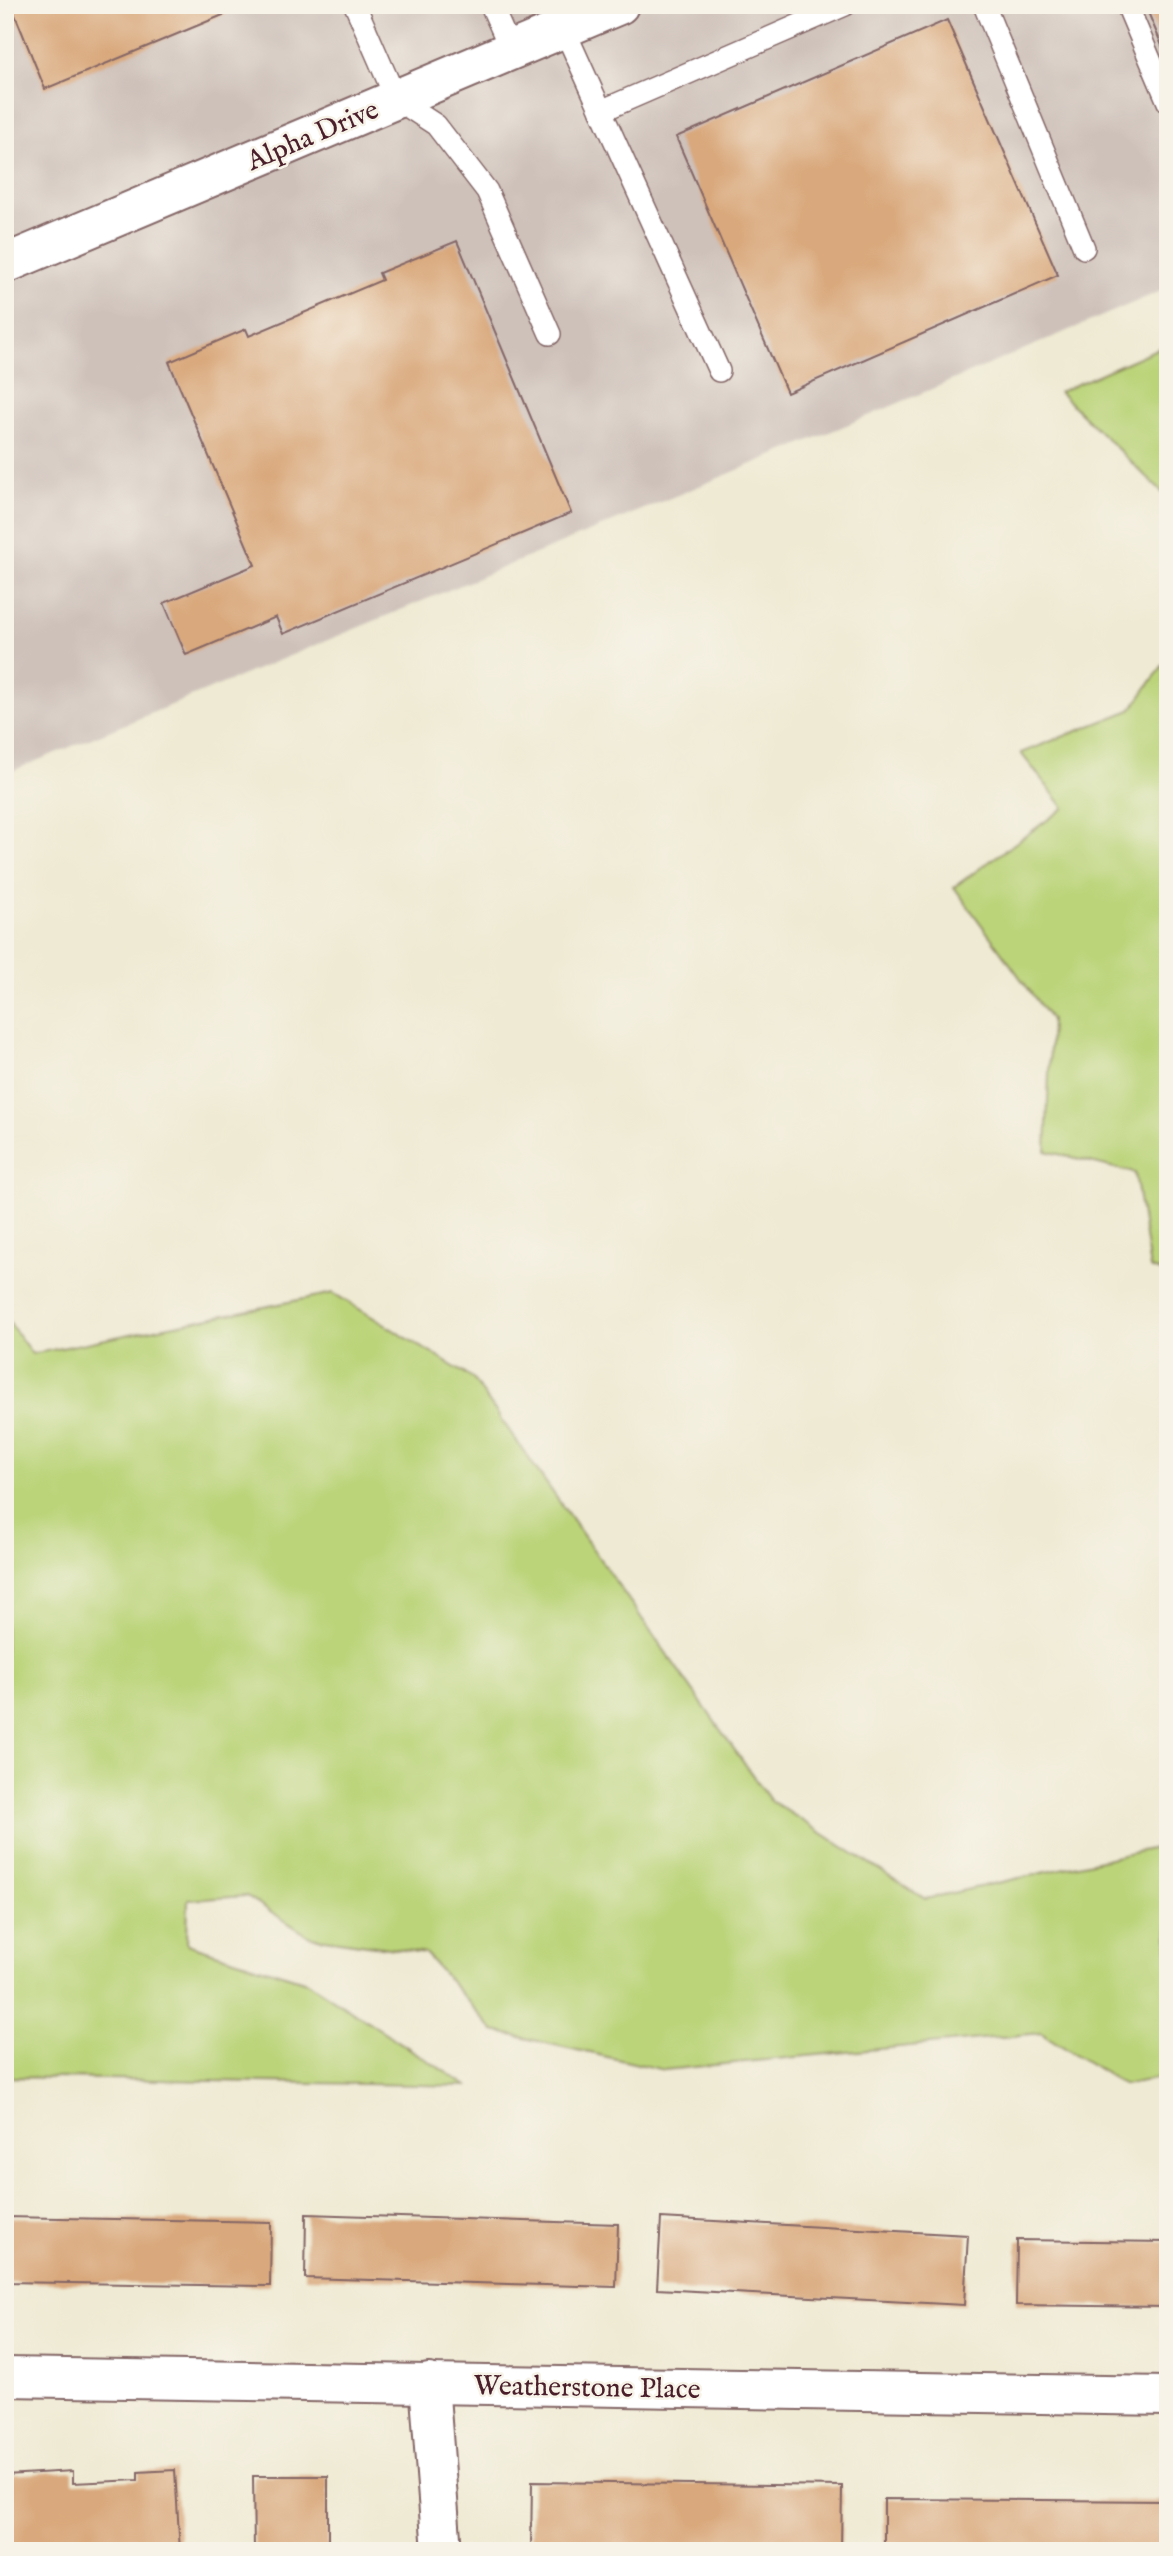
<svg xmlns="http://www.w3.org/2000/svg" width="1173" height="2556" font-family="'IM FELL English',serif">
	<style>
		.industrial { fill: #cec1ba }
		.green { fill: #bbd479; stroke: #827a52; stroke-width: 2 }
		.building { fill: #d9a87c }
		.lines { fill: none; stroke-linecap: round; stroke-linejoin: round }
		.service-casing { stroke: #846666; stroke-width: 24 }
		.minor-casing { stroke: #846666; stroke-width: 42 }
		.service { stroke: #fff; stroke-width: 21 }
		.minor { stroke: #fff; stroke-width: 38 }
		.labels { text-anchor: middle; stroke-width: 5; stroke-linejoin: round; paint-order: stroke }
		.street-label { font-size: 28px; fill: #4a1f2b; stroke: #f7f3e8 }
	</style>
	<rect width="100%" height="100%" fill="#f7f3e8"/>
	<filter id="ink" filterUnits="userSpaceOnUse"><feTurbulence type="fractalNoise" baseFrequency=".0143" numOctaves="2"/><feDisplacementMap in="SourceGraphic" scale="14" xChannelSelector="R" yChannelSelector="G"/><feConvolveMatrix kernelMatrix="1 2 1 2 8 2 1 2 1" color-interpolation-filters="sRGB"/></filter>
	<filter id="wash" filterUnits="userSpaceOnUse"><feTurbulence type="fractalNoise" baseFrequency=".00686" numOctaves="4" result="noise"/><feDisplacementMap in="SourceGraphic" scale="28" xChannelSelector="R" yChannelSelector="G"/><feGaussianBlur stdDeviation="1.57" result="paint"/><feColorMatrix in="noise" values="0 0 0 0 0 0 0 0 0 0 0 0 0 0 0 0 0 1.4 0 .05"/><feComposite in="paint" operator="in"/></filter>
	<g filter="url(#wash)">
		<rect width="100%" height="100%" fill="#efead3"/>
		<polygon class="industrial" points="5,5 1168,5 1168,288 873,414 5,774"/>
		<g class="green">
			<polygon points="1168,344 1168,498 1059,392"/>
			<polygon points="1168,658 1168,1275 1150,1268 1135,1173 1046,1151 1051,1020 954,887 1064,808 1021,753 1131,710"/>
			<polygon points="333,1293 472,1378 770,1800 925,1899 1168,1845 1168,2076 1124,2085 1041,2033 664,2070 494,2031 425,1953 310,1937 247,1896 188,1900 187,1944 307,1982 467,2086 5,2077 5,1317 32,1354"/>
		</g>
		<g id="blocks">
			<g class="building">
				<polygon points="11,5 247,5 45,89"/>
				<polygon points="1145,5 1168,5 1168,60"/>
				<polygon points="947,20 1058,275 787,393 676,137"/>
				<polygon points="457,241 571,513 283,634 276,617 186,655 164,603 255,565 169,362 246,329 249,336 382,280 379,273"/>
				<polygon points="306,2214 618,2224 616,2287 305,2278"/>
				<polygon points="5,2217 271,2222 270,2286 5,2282"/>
				<polygon points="661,2218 968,2235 964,2305 657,2289"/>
				<polygon points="1017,2240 1168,2242 1168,2307 1016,2305"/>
				<polygon points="175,2470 180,2551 5,2551 5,2475 73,2471 73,2483 138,2480 138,2472"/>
				<polygon points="253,2476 328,2476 328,2551 254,2551"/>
				<polygon points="532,2482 842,2486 841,2551 531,2551"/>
				<polygon points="884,2499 1168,2501 1168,2551 884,2551"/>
			</g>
		</g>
	</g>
	<g filter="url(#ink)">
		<use href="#blocks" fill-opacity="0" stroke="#846666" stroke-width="2"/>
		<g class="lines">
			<defs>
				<g id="service">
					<polyline points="355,5 396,99 436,125 487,191 550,334"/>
					<polyline points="491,5 511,50"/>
					<polyline points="984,5 1084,248"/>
					<polyline points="1127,5 1168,102"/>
					<polyline points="564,29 719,371"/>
					<polyline points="601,111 845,5"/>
				</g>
				<g id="minor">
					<polyline points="5,264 619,5"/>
					<polyline points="5,2377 1168,2396"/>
					<polyline points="429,2383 442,2551"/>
				</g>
			</defs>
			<use href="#service" class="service-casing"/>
			<use href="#minor" class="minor-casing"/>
			<use href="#service" class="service"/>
			<use href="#minor" class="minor"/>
		</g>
	</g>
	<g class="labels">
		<g class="street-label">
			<text transform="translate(312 134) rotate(-23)" y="10">Alpha Drive</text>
			<text transform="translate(587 2386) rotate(1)" y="10">Weatherstone Place</text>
		</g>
	</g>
	<rect width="1173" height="2556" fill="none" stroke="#f7f3e8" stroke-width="28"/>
</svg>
